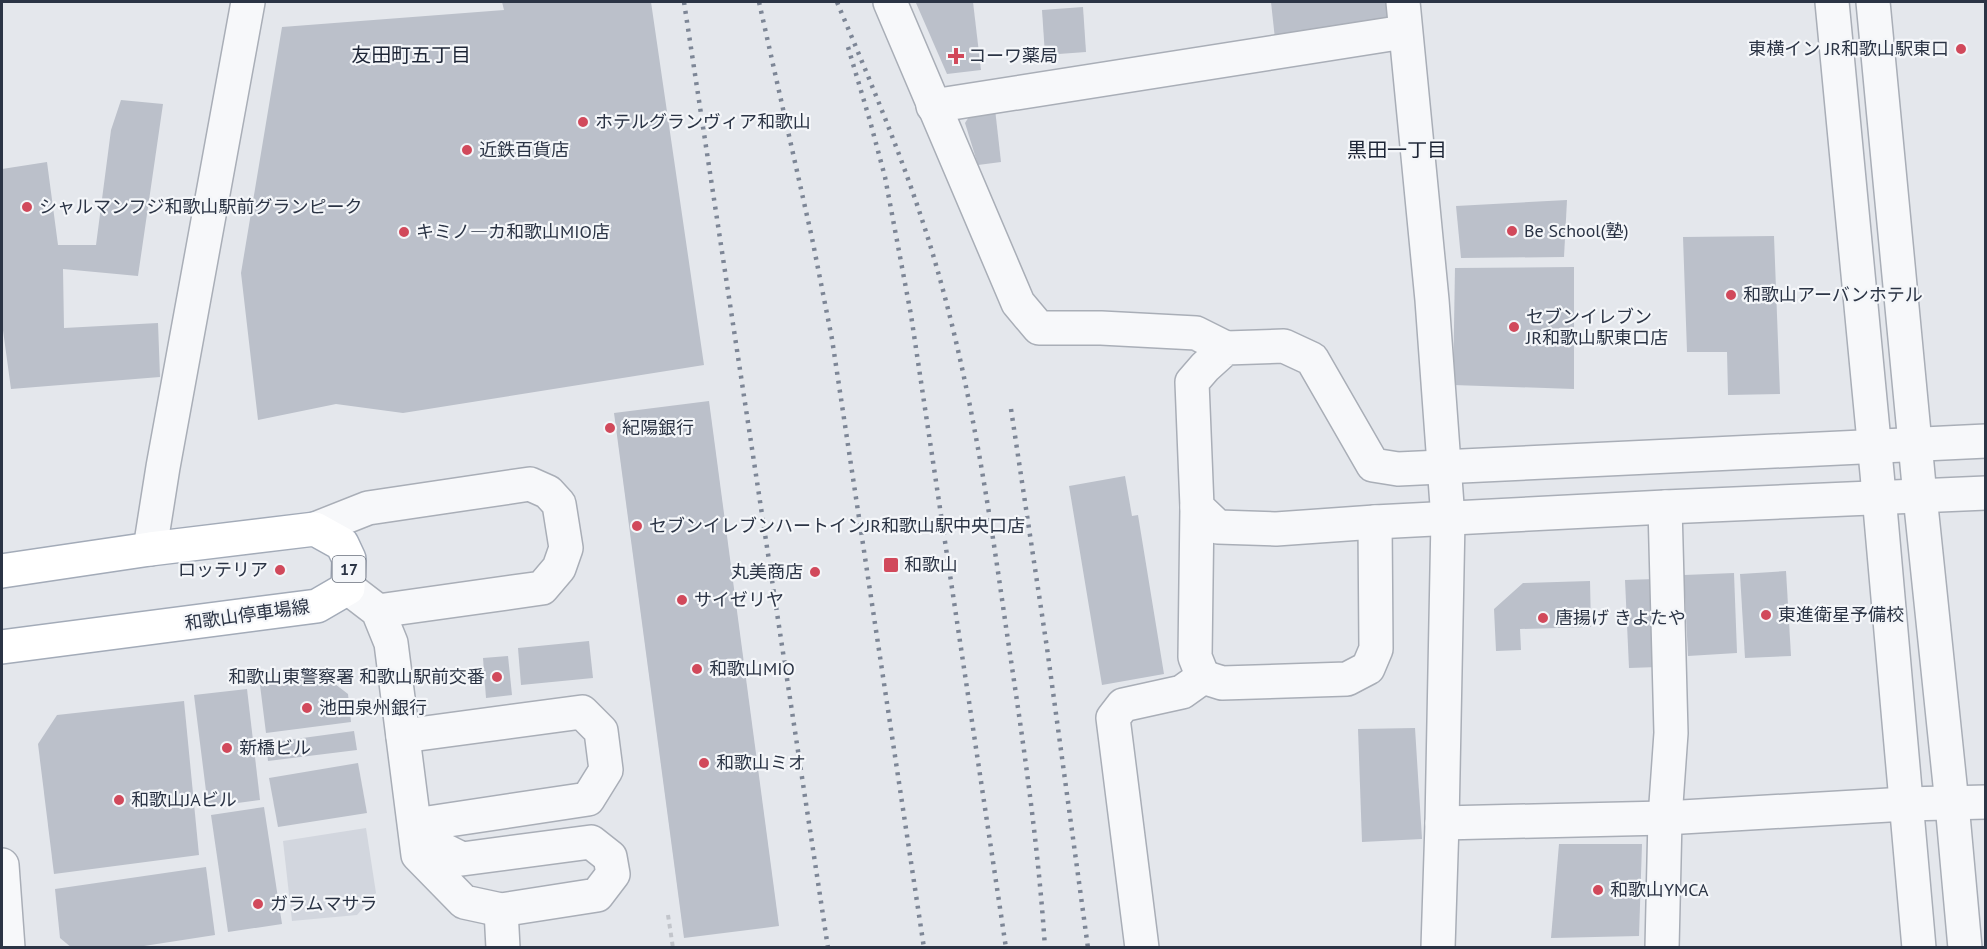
<svg xmlns="http://www.w3.org/2000/svg" width="1987" height="949" font-family="'PT Sans','Noto Sans JP',sans-serif">
	<style>
		.built { fill: #d2d6de }
		.building { fill: #bbc0ca }
		.lines { fill: none; stroke-linecap: round; stroke-linejoin: round }
		.minor-casing { stroke: #a9aeb7; stroke-width: 36 }
		.major-casing { stroke: #a3abb8; stroke-width: 36 }
		.path { stroke: #c2c5cb; stroke-width: 4; stroke-dasharray: 4.5 4.5; stroke-linecap: butt }
		.minor { stroke: #f7f8fa; stroke-width: 33 }
		.major { stroke: #fff; stroke-width: 33 }
		.rail { stroke: #7d8696; stroke-width: 4.5; stroke-dasharray: 3 6; stroke-linecap: butt }
		.poi-dot { fill: #d1495b; stroke: #f4f6f9; stroke-width: 2 }
		.labels { text-anchor: middle; stroke-width: 4.5; stroke-linejoin: round; paint-order: stroke }
		.shield { fill: #f4f6f9; stroke: #676e7b; stroke-width: 1.5 }
		.shield-label { font-size: 16px; font-weight: bold; fill: #2b3445 }
		.poi-label { font-size: 18px; fill: #2b3445; stroke: #f4f6f9; text-anchor: start }
		.street-label { font-size: 18px; fill: #2b3445; stroke: #f4f6f9 }
		.neighbourhood-label { font-size: 20px; fill: #1d2536; stroke: #f4f6f9 }
	</style>
	<rect width="100%" height="100%" fill="#e4e7ec"/>
	<polygon class="built" points="366,828 376,893 357,915 292,921 283,841"/>
	<g class="building">
		<polygon points="502,2 651,2 704,365 403,413 336,404 258,420 241,273 282,27 504,10"/>
		<polygon points="925,2 973,2 981,70 947,74 916,3"/>
		<polygon points="1271,2 1391,2 1391,22 1275,39"/>
		<polygon points="1083,7 1086,52 1045,55 1042,10"/>
		<polygon points="121,100 163,104 138,276 63,269 64,328 158,323 160,377 11,389 2,323 2,169 47,162 58,245 96,245 111,130"/>
		<polygon points="995,109 1001,162 978,165 965,123 972,112"/>
		<polygon points="1567,200 1564,257 1461,258 1456,206"/>
		<polygon points="1774,236 1780,394 1728,395 1727,352 1687,352 1683,237"/>
		<polygon points="1574,267 1574,389 1453,385 1455,268"/>
		<polygon points="709,401 779,926 684,938 614,413"/>
		<polygon points="1125,476 1132,516 1138,515 1164,674 1102,685 1069,486"/>
		<polygon points="1786,571 1791,656 1745,658 1740,574"/>
		<polygon points="1734,573 1737,653 1688,656 1684,575"/>
		<polygon points="1655,579 1658,667 1629,668 1625,580"/>
		<polygon points="1590,581 1591,627 1520,629 1521,650 1496,651 1494,609 1523,583"/>
		<polygon points="589,641 593,678 521,685 518,648"/>
		<polygon points="508,656 512,695 486,698 483,658"/>
		<polygon points="322,674 348,694 351,722 266,733 260,685"/>
		<polygon points="247,689 260,800 208,807 194,695"/>
		<polygon points="184,701 199,855 54,874 38,744 57,715"/>
		<polygon points="1415,728 1422,839 1362,842 1358,729"/>
		<polygon points="354,731 357,750 268,761 266,743"/>
		<polygon points="358,763 367,813 278,827 269,778"/>
		<polygon points="264,807 282,924 228,932 211,815"/>
		<polygon points="1559,844 1642,844 1639,936 1551,938"/>
		<polygon points="206,867 215,935 131,948 72,948 60,938 55,889"/>
	</g>
	<g class="lines">
		<defs>
			<g id="minor">
				<polyline points="890,2 1018,303 1039,328 1101,328 1196,333 1226,348"/>
				<polyline points="1403,2 1432,300 1448,519 1442,823 1438,948"/>
				<polyline points="1832,2 1877,473 1919,948"/>
				<polyline points="1873,2 1920,496 1952,804 1965,948"/>
				<polyline points="933,106 1404,32"/>
				<polyline points="1986,441 1398,469 1373,465 1312,359 1284,346 1226,348 1205,367 1192,382 1197,507 1218,527 1276,529 1375,522 1665,507 1986,493"/>
				<polyline points="1197,507 1195,657 1203,677"/>
				<polyline points="315,529 368,508 530,484 548,492 559,504 566,548 559,568 542,588 378,611"/>
				<polyline points="150,549 163,467 248,2"/>
				<polyline points="348,588 378,611 391,643 418,855 464,902 501,910 597,895 613,874 610,857 591,842 462,859 416,836"/>
				<polyline points="1203,677 1222,683 1347,679 1368,668 1376,649 1375,522"/>
				<polyline points="403,736 582,712 601,731 606,770 588,799 415,825"/>
				<polyline points="1442,823 1665,818 1906,804 1986,802"/>
				<polyline points="2,865 8,948"/>
				<polyline points="501,910 503,948"/>
				<polyline points="1142,948 1113,718 1123,705 1182,692 1203,677"/>
				<polyline points="1662,948 1665,818 1671,733 1665,507"/>
			</g>
			<polyline id="major" points="2,571 150,549 315,529 342,544 349,559 348,588 317,606 2,647"/>
		</defs>
		<use href="#minor" class="minor-casing"/>
		<use href="#major" class="major-casing"/>
		<polyline class="path" points="668,915 673,948"/>
		<use href="#minor" class="minor"/>
		<use href="#major" class="major"/>
		<g class="rail">
			<polyline points="684,2 828,948"/>
			<polyline points="759,2 812,238 832,339 924,948"/>
			<path d="M837 2C874 90 912 179 938 272 971 388 989 508 1006 627 1022 734 1038 840 1045 948"/>
			<polyline points="848,47 870,121 885,177 911,315 1006,948"/>
			<polyline points="1011,409 1047,648 1088,948"/>
		</g>
	</g>
	<g class="poi-dot">
		<circle cx="1961" cy="49" r="6"/>
		<path d="M953 47h6v6h6v6h-6v6h-6v-6h-6v-6h6z"/>
		<circle cx="583" cy="122" r="6"/>
		<circle cx="467" cy="150" r="6"/>
		<circle cx="27" cy="207" r="6"/>
		<circle cx="1512" cy="231" r="6"/>
		<circle cx="404" cy="232" r="6"/>
		<circle cx="1731" cy="295" r="6"/>
		<circle cx="1514" cy="327" r="6"/>
		<circle cx="610" cy="428" r="6"/>
		<circle cx="637" cy="526" r="6"/>
		<rect x="883" y="557" width="16" height="16" rx="3"/>
		<circle cx="280" cy="570" r="6"/>
		<circle cx="815" cy="572" r="6"/>
		<circle cx="682" cy="600" r="6"/>
		<circle cx="1766" cy="615" r="6"/>
		<circle cx="1543" cy="618" r="6"/>
		<circle cx="697" cy="669" r="6"/>
		<circle cx="497" cy="677" r="6"/>
		<circle cx="307" cy="708" r="6"/>
		<circle cx="227" cy="748" r="6"/>
		<circle cx="704" cy="763" r="6"/>
		<circle cx="119" cy="800" r="6"/>
		<circle cx="1598" cy="890" r="6"/>
		<circle cx="258" cy="904" r="6"/>
	</g>
	<g class="labels">
		<rect class="shield" x="332.5" y="556" width="33" height="26" rx="4.5"/>
		<g class="shield-label">
			<text x="349" y="575">17</text>
		</g>
		<g class="poi-label">
			<text x="1949" y="55" text-anchor="end">東横イン JR和歌山駅東口</text>
			<text x="968" y="62">コーワ薬局</text>
			<text x="595" y="128">ホテルグランヴィア和歌山</text>
			<text x="479" y="156">近鉄百貨店</text>
			<text x="39" y="213">シャルマンフジ和歌山駅前グランピーク</text>
			<text x="1524" y="237">Be School(塾)</text>
			<text x="416" y="238">キミノ―カ和歌山MIO店</text>
			<text x="1743" y="301">和歌山アーバンホテル</text>
			<text x="1526" y="323">セブンイレブン<tspan x="1526" dy="21">JR和歌山駅東口店</tspan></text>
			<text x="622" y="434">紀陽銀行</text>
			<text x="649" y="532">セブンイレブンハートインJR和歌山駅中央口店</text>
			<text x="904" y="571">和歌山</text>
			<text x="268" y="576" text-anchor="end">ロッテリア</text>
			<text x="803" y="578" text-anchor="end">丸美商店</text>
			<text x="694" y="606">サイゼリヤ</text>
			<text x="1778" y="621">東進衛星予備校</text>
			<text x="1555" y="624">唐揚げ きよたや</text>
			<text x="709" y="675">和歌山MIO</text>
			<text x="485" y="683" text-anchor="end">和歌山東警察署 和歌山駅前交番</text>
			<text x="319" y="714">池田泉州銀行</text>
			<text x="239" y="754">新橋ビル</text>
			<text x="716" y="769">和歌山ミオ</text>
			<text x="131" y="806">和歌山JAビル</text>
			<text x="1610" y="896">和歌山YMCA</text>
			<text x="270" y="910">ガラムマサラ</text>
		</g>
		<g class="street-label">
			<text transform="translate(247 615) rotate(-8)" y="6">和歌山停車場線</text>
		</g>
		<g class="neighbourhood-label">
			<text x="411" y="62">友田町五丁目</text>
			<text x="1397" y="157">黒田一丁目</text>
		</g>
	</g>
	<rect width="1987" height="949" fill="none" stroke="#2b3445" stroke-width="6"/>
</svg>
